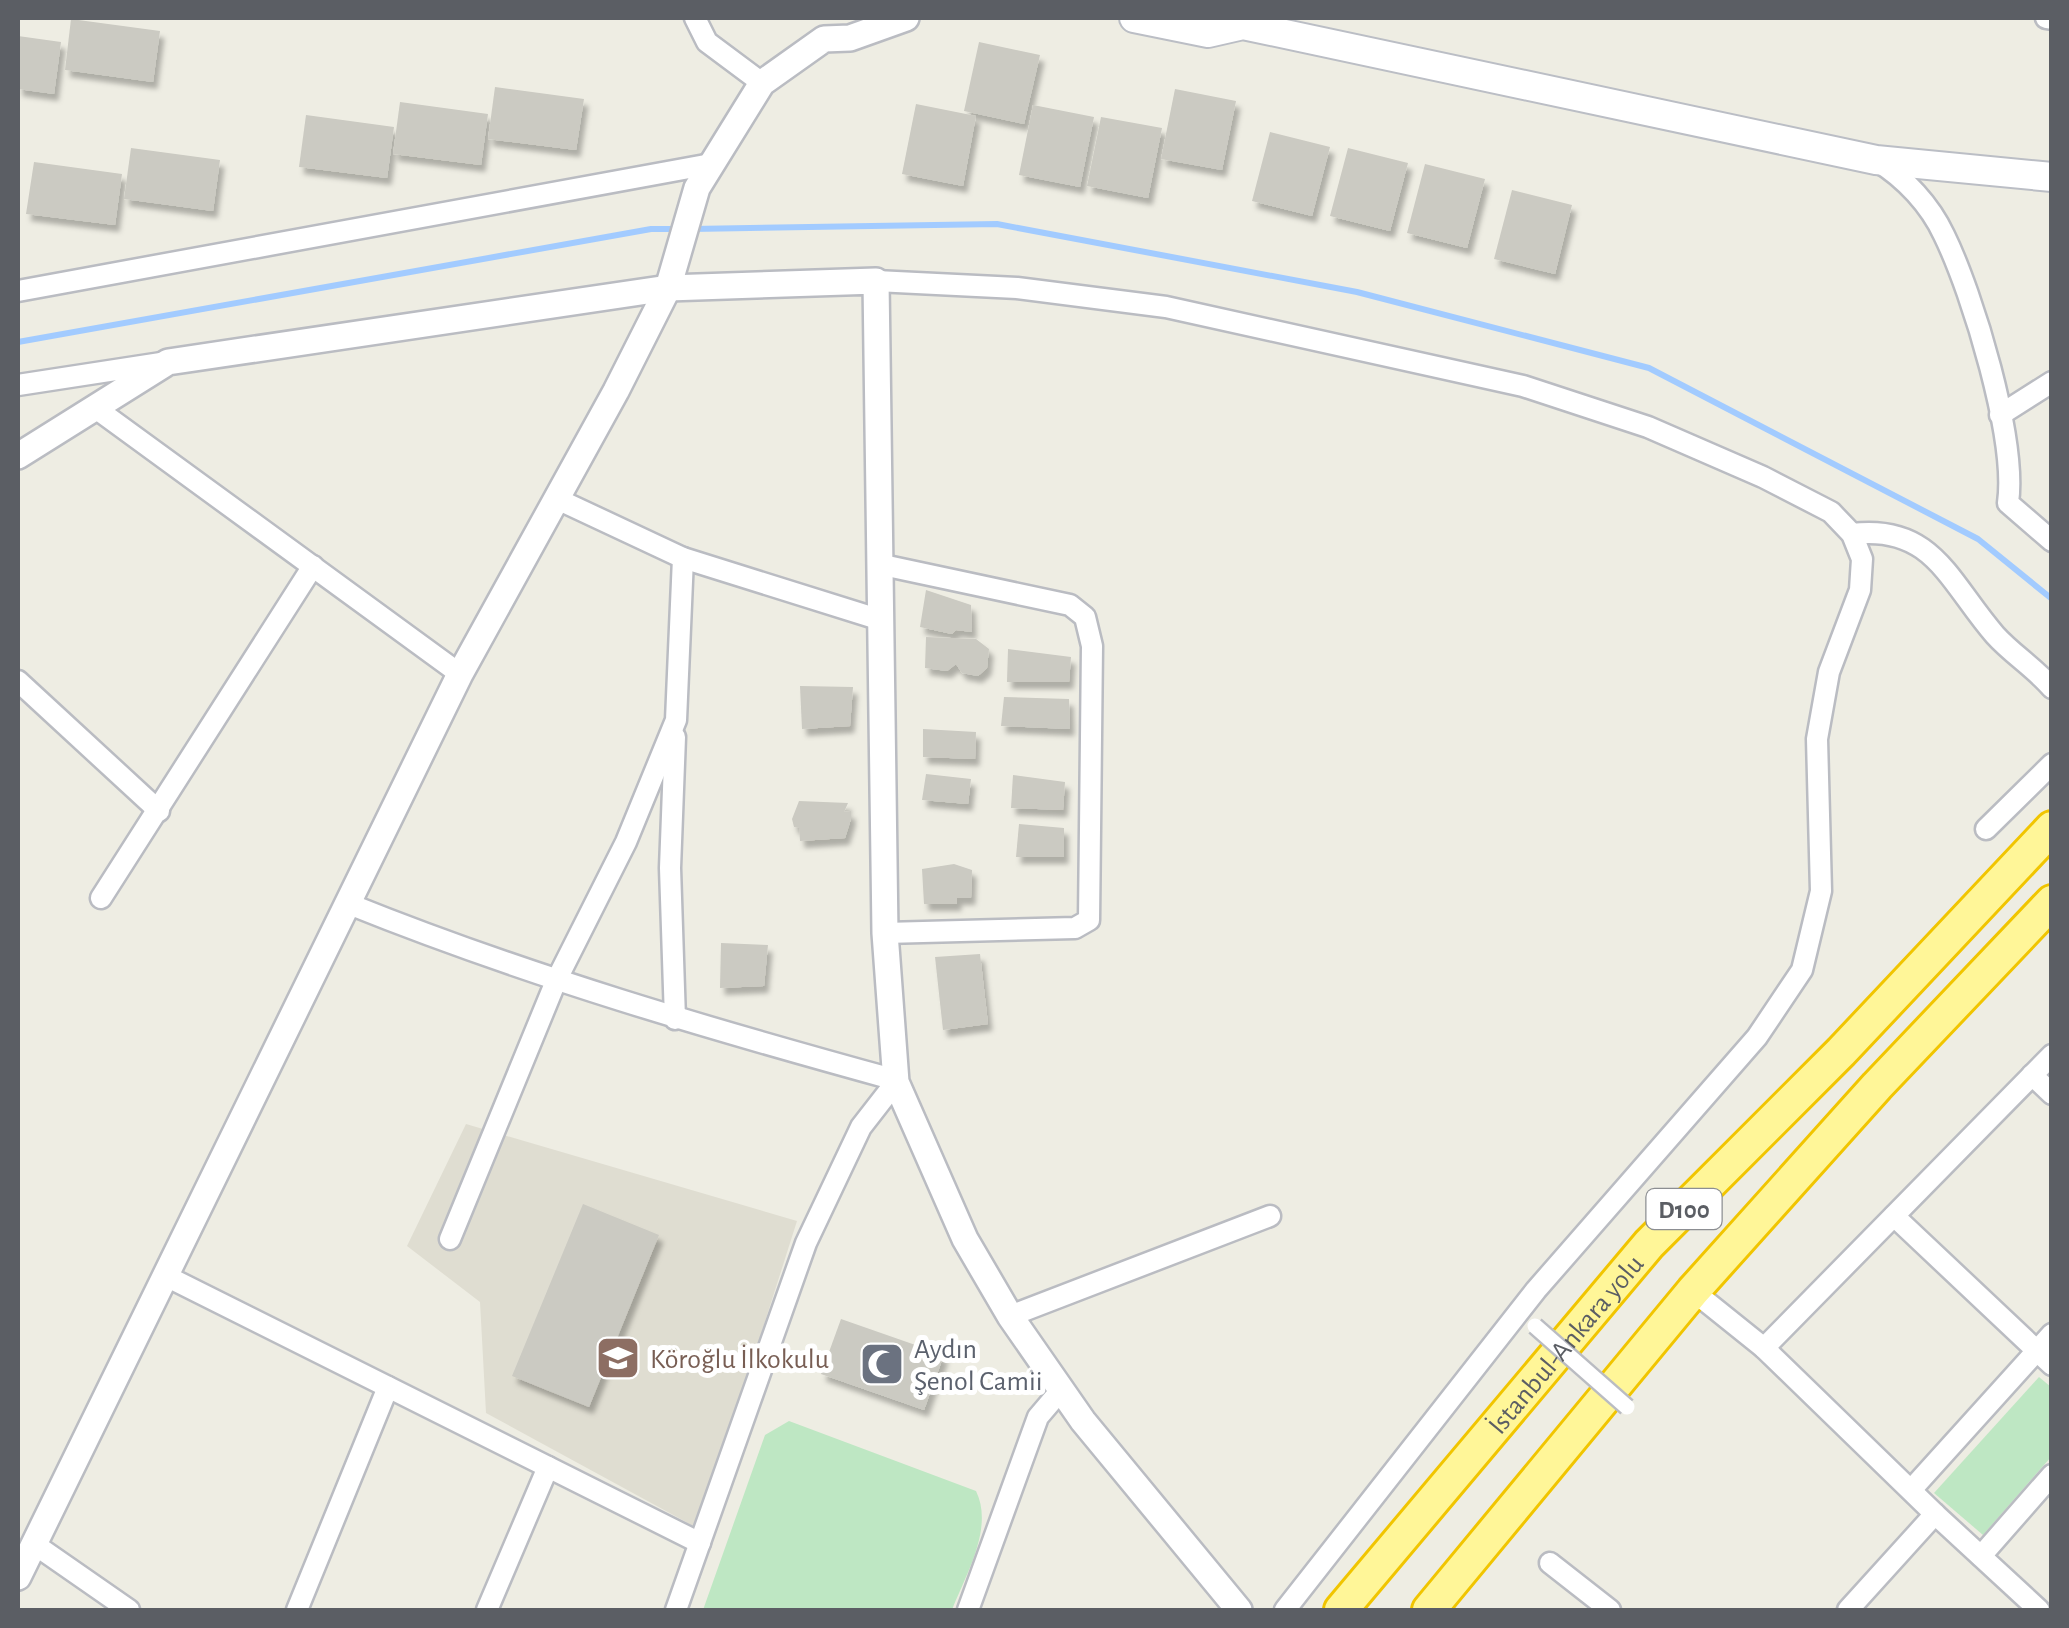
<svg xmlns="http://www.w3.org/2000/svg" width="2069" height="1628" font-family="'Alegreya Sans',sans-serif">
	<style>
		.education { fill: #dfddd1 }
		.green { fill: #bee7c3 }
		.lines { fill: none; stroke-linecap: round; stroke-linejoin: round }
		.stream { stroke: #a2cbff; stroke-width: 6 }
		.building { fill: #cbcac2; filter: url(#shadow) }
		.minor-casing { stroke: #babcc2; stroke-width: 25 }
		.tertiary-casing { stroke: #babcc2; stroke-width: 30 }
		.secondary-casing { stroke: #bbbec5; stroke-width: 32 }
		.trunk-casing { stroke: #f1c500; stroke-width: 38 }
		.minor { stroke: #fff; stroke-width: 20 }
		.tertiary { stroke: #fff; stroke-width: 25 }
		.secondary { stroke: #fff; stroke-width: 28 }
		.trunk { stroke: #fff698; stroke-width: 32 }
		.pedestrian-bridge-casing { stroke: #babcc2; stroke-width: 20; stroke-linecap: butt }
		.pedestrian-bridge { stroke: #fff; stroke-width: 15 }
		.labels { text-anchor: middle; stroke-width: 10; stroke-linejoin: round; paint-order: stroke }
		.shield { fill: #fff; stroke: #8c8e92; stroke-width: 2.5 }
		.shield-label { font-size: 25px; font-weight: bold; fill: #5b5e64 }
		.street-label { font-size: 28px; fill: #5b5e64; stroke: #fff }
		.worship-label { font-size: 28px; fill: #5b616d; stroke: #fff; text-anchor: start }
		.education-label { font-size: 28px; fill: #785e54; stroke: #fff; text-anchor: start }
	</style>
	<defs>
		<filter id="shadow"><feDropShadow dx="4.5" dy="7" stdDeviation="2.5" flood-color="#0004"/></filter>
	</defs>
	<rect width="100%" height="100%" fill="#eeede3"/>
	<polygon class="education" points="466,1124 797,1221 699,1529 486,1413 480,1302 407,1246"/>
	<g class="green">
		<polygon points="2039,1377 2051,1387 2051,1457 1983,1535 1934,1493"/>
		<path d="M789 1421 976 1491C994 1528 966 1574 952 1610H703L765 1435Z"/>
	</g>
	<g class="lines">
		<g class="stream">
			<polyline points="692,229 997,224 1357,292 1649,368 1978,539 2052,599"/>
			<polyline points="18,342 651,229 680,229"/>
		</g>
	</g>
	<g class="building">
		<polygon points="71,19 160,31 153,82 65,70"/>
		<polygon points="18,36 61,42 54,94 18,89"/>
		<polygon points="979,42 1040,55 1024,124 964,111"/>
		<polygon points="495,87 584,99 576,150 488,139"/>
		<polygon points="1175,89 1236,101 1222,170 1161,159"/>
		<polygon points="400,102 488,114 481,165 393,154"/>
		<polygon points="916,104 976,116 963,186 902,174"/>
		<polygon points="1033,105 1094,117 1080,187 1019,175"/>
		<polygon points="306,115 394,127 387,178 299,167"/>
		<polygon points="1101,117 1162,128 1148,198 1087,186"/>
		<polygon points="1270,132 1330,147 1312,216 1252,201"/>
		<polygon points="131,148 220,160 213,211 124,199"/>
		<polygon points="1348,148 1408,163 1390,231 1330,216"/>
		<polygon points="34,162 122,174 115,225 26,214"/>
		<polygon points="1425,164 1485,179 1467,248 1407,233"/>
		<polygon points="1512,190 1572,205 1555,274 1494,259"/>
		<polygon points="926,590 971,605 972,632 956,630 952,634 920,627"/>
		<polygon points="926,637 976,639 989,649 987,668 978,676 962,673 956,664 947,671 925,668"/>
		<polygon points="1008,649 1071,657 1069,682 1007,682"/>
		<polygon points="800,686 853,687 850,726 802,729"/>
		<polygon points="1004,697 1069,699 1070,729 1001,726"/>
		<polygon points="923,729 976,732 975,759 923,757"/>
		<polygon points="926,774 971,779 968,804 922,800"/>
		<polygon points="1013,775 1065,782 1063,810 1011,808"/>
		<polygon points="799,801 848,803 844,812 851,811 851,819 845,838 800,841 799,828 794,827 792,819"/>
		<polygon points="1019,824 1064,828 1064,857 1016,857"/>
		<polygon points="954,864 972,870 971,898 957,898 957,904 924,904 922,869"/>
		<polygon points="721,943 768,945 764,986 720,988"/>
		<polygon points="980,954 988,1024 943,1030 935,957"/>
		<polygon points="583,1204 659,1235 589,1407 512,1376"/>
		<polygon points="841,1319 944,1355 924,1410 821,1374"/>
	</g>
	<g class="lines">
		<defs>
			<g id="minor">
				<polyline points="695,18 707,42 762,83"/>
				<polyline points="2046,18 2052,19"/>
				<path d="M1877 161C1905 178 1930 205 1944 235 1973 294 2017 440 2008 503L2052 541"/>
				<polyline points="876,281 1017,288 1166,307 1523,386 1648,427 1763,477 1831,512 1852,534 1862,559 1860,590 1829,672 1817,739 1821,891 1802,970 1757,1037 1536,1290 1285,1610"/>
				<polyline points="18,291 711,164"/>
				<polyline points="18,385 161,363"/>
				<polyline points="94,407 460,674"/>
				<polyline points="2000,415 2052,382"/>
				<polyline points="555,498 683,558 881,620"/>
				<path d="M1852 534C1933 524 1949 582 1995 635 2012 654 2035 668 2052 688"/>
				<polyline points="878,564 1070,605 1085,617 1092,646 1089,920 1075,928 885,933"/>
				<polyline points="18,681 159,811"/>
				<polyline points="1986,829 2052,764"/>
				<polyline points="101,898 313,566"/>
				<path d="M349 904C528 976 710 1029 896 1080"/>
				<polyline points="675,1019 670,868 675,737"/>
				<polyline points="2032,1075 2052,1094"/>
				<polyline points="1894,1216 2052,1365"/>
				<polyline points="450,1239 556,981 626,842 676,720 683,558"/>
				<polyline points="166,1276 700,1543"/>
				<polyline points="1693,1291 1764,1348"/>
				<polyline points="1010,1316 1270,1216"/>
				<polyline points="1911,1490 2052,1334"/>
				<polyline points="1935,1514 2039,1610"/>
				<polyline points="34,1544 129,1610"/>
				<polyline points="1981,1556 2052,1475"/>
				<polyline points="1550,1563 1610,1610"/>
				<polyline points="297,1610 388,1387"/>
				<polyline points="487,1610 548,1467"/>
				<polyline points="676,1610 806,1243 861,1127 896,1082"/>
				<polyline points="968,1610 1038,1417 1061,1390"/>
				<polyline points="1848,1610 1935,1514 1764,1348 2052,1055"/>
			</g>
			<g id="tertiary">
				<polyline points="18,456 168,362 668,288 876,281 885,933 896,1082 965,1239 1010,1316 1083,1421 1239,1610"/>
				<polyline points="18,1577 460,674 616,391 668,288 697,188 762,83 824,39 850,38 906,18"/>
			</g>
			<polyline id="secondary" points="1134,18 1208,33 1243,25 1876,160 2052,177"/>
			<g id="trunk">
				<path id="s1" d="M1341 1610 1649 1244 1841 1052 2052 828"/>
				<polyline points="1429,1610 1693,1291 1877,1086 2052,902"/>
			</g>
		</defs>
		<use href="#minor" class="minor-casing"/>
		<use href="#tertiary" class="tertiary-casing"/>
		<use href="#secondary" class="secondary-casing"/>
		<use href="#trunk" class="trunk-casing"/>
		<use href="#minor" class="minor"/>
		<use href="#tertiary" class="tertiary"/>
		<use href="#secondary" class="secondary"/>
		<use href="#trunk" class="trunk"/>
		<defs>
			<polyline id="pedestrian-bridge" points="1535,1326 1627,1407"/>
		</defs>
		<use href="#pedestrian-bridge" class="pedestrian-bridge-casing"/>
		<use href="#pedestrian-bridge" class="pedestrian-bridge"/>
	</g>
	<defs>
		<symbol id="school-square" viewBox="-11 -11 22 22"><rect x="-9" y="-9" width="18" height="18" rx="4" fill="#8d6e63" stroke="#fff"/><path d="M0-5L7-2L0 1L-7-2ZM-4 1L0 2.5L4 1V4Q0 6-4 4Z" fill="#fff"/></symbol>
		<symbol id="mosque-square" viewBox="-11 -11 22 22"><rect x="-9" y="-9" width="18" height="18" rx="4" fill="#6b7280" stroke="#fff"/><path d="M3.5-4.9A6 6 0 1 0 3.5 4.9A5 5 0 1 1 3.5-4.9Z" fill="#fff"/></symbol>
	</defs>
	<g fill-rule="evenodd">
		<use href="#school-square" x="593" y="1333" width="50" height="50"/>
		<use href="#mosque-square" x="857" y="1339" width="50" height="50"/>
	</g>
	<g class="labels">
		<rect class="shield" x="1646.5" y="1189" width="75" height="40" rx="8"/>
		<g class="shield-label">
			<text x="1684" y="1218">D100</text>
		</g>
		<g class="street-label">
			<text dy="10" stroke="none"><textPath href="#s1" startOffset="348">İstanbul-Ankara yolu</textPath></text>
		</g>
		<g class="worship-label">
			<text x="914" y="1358">Aydın<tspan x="914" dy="32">Şenol Camii</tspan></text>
		</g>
		<g class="education-label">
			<text x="650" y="1368">Köroğlu İlkokulu</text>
		</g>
	</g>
	<rect width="2069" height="1628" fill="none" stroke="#5b5e64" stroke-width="40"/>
</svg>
